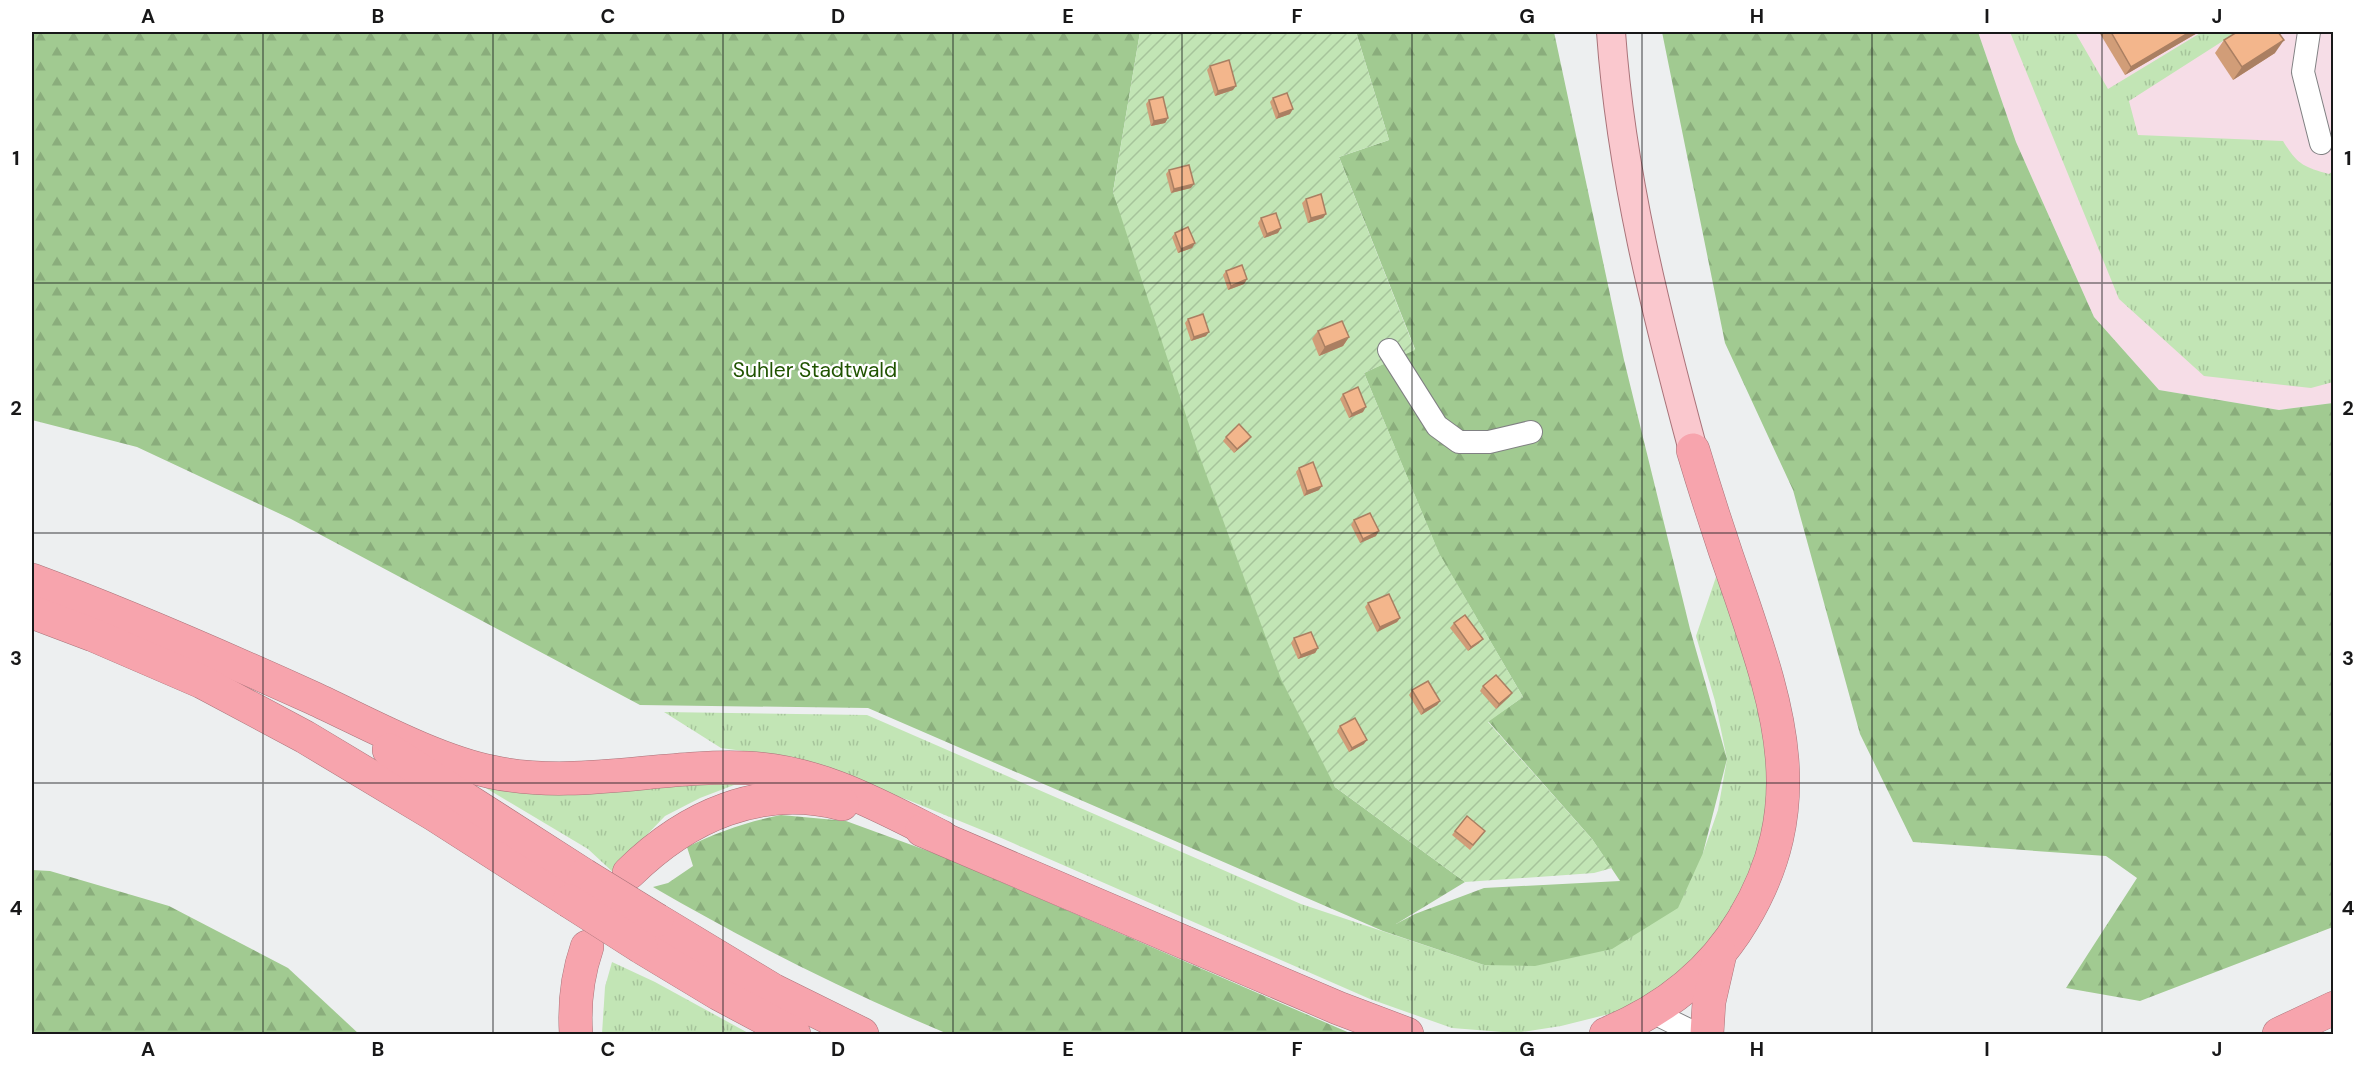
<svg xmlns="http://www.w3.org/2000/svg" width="2365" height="1066" font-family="'DM Sans',sans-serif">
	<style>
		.commercial { fill: #f6dde7 }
		.grass { fill: url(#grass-tufts) }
		.forest { fill: url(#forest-firs) }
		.garden { fill: url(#garden-furrows) }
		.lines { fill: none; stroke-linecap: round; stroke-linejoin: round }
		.minor-casing { stroke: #808183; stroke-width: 24 }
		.major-casing { stroke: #a97379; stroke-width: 30 }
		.highway-casing { stroke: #a97379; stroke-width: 34 }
		.minor { stroke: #fff; stroke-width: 22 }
		.major { stroke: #fac8ce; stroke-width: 28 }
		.highway { stroke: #f7a4ad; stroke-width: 33 }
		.highway-bridge-casing { stroke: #a97379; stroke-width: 34; stroke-linecap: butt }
		.highway-bridge { stroke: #f7a4ad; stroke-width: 33 }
		.wall { fill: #d19d78 }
		.shaded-wall { fill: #aa7f62 }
		.building { fill: #f3b68c; stroke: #aa7f62; stroke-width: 1.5 }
		.grid { fill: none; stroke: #181819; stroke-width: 1.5; stroke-opacity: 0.55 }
		.labels { text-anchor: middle; stroke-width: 4.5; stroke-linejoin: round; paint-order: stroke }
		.park-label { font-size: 21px; fill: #205300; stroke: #fff }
		.neatline { fill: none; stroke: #181819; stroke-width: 2 }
		.grid-label { font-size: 20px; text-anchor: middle; font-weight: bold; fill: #181819 }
	</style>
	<defs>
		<pattern id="grass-tufts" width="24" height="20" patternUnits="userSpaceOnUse" patternTransform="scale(1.5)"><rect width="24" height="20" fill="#c2e5b5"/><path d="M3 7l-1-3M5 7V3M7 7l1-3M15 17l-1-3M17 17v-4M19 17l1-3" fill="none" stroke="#a6c49b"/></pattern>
		<pattern id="forest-firs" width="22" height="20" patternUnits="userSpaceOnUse" patternTransform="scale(1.5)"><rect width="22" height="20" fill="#a1ca91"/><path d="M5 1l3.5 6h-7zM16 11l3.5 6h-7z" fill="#8aad7c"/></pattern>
		<pattern id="garden-furrows" width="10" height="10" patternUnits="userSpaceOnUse" patternTransform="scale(1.5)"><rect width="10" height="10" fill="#c2e5b5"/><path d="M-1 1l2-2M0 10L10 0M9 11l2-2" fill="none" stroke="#a6c49b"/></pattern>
	</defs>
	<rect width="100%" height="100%" fill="#edeff0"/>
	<polygon class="commercial" points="1978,32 2333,32 2333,403 2279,410 2159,390 2094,317 2016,142"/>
	<g class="grass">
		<path d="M2010 32H2075L2108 89 2202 32H2237L2129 101 2138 135 2283 141C2297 164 2303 167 2329 174L2333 171V382L2311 388 2204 376 2119 299Z"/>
		<polygon points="1716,577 1764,695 1770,806 1752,869 1719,932 1667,985 1633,1008 1561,1026 1515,1033 1452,1028 1370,999 999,837 908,800 782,756 721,748 664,712 867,715 1301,904 1484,965 1703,853 1718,810 1727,759 1715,701 1696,636"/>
		<polygon points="776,780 734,785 700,798 665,816 638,844 616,875 588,849 474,781"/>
		<polygon points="612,962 655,982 750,1034 602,1034 605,987"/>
	</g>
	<g class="forest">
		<polygon points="32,32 1140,32 1113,192 1335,787 1465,882 1396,924 1415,914 1484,888 1620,881 1592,839 1488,721 1523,697 1439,554 1364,373 1415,349 1339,157 1389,140 1356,32 1554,32 1624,360 1690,629 1727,759 1703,853 1678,908 1612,949 1535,966 1484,965 1383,931 868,708 640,705 291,519 137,447 32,420"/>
		<polygon points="1662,32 1978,32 2016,142 2094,317 2159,390 2279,410 2333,403 2333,927 2140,1001 2066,988 2137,878 2106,856 1913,842 1860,734 1793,490 1725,343"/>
		<path d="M781 815 846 821 939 855 1352 1034H948C847 992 748 942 653 887L668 883 693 866 687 847C718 832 747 822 781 815Z"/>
		<polygon points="32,870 50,871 169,906 288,968 359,1034 32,1034"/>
	</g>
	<polygon class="garden" points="1140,32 1356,32 1389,140 1339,157 1415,350 1364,373 1439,553 1523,697 1488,722 1592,839 1612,868 1594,873 1465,882 1335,787 1281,679 1197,449 1113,192"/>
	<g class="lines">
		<defs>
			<g id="minor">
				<polyline points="2309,32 2303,72 2321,143"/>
				<polyline points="1389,350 1437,426 1459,442 1489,442 1531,432"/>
				<polyline points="1652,1012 1697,1034"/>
			</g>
			<path id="major" d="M1611 32C1621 174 1656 313 1693 450"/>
			<g id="highway">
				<path d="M32 580C127 615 220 656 313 698 367 723 434 760 492 772 576 790 663 764 748 768 819 771 880 806 942 837"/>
				<polyline points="32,612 93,635 202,682 305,737 435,815 569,901"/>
				<polyline points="389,750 584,875"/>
				<polyline points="922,830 1338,1008 1407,1034"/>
				<path d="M629 873C687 816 760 783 842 804"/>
				<polyline points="657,920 773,990 862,1034"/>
				<polyline points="641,947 719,994 794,1034"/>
				<path d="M576 1034C574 1004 577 976 587 947"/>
				<path d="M1606 1034C1664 1010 1711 974 1743 920 1811 807 1780 712 1741 597 1724 549 1708 500 1693 450"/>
				<polyline points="1707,1034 1709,1002 1720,954"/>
				<polyline points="2279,1034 2334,1008"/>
			</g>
		</defs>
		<use href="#minor" class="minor-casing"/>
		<use href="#major" class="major-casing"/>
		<use href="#highway" class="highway-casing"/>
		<use href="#minor" class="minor"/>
		<use href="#major" class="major"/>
		<use href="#highway" class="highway"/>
		<defs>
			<g id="highway-bridge">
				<polyline points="584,875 657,920"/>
				<polyline points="569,901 641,947"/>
			</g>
		</defs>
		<use href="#highway-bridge" class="highway-bridge-casing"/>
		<use href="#highway-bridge" class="highway-bridge"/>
	</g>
	<g class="wall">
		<polygon points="2099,32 2199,32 2125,75"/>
		<polygon points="2224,40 2275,53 2233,80 2215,53"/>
		<polygon points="1210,66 1233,90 1215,96 1207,70"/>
		<polygon points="1273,98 1290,114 1276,119 1270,102"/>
		<polygon points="1149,100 1168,118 1165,123 1151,126 1146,104"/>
		<polygon points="1169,170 1191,188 1171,193 1166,174"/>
		<polygon points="1306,199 1326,214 1323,218 1308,223 1302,203"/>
		<polygon points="1261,218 1278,233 1264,238 1258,223"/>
		<polygon points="1175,233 1195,243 1192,248 1178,253 1172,237"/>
		<polygon points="1226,271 1247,279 1244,284 1228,290 1223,275"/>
		<polygon points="1188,319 1206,336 1191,341 1185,323"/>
		<polygon points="1318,331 1349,337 1343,346 1319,356 1312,339"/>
		<polygon points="1343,394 1363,412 1349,418 1340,399"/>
		<polygon points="1226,437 1248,441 1234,453 1223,441"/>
		<polygon points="1299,468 1319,490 1304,496 1296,472"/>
		<polygon points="1354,520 1376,536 1360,543 1351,525"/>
		<polygon points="1368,603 1400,618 1397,622 1377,632 1365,607"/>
		<polygon points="1454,623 1479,643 1468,651 1450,628"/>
		<polygon points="1294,638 1318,648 1315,653 1298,659 1291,643"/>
		<polygon points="1483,686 1512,693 1509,697 1496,709 1480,691"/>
		<polygon points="1412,690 1440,701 1437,705 1421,715 1409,695"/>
		<polygon points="1340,726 1364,744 1349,752 1337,731"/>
		<polygon points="1455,831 1485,831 1470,850 1452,835"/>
	</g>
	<g class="shaded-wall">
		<polygon points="2190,32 2199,32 2125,75 2131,67"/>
		<polygon points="2284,40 2275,53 2233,80 2242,67"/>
		<polygon points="1236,86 1233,90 1215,96 1218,91"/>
		<polygon points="1293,109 1290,114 1276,119 1279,114"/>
		<polygon points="1168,118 1165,123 1151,126 1154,121"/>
		<polygon points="1194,184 1191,188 1171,193 1174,189"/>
		<polygon points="1326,214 1323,218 1308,223 1311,218"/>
		<polygon points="1281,228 1278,233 1264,238 1267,234"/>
		<polygon points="1195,243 1192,248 1178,253 1181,249"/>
		<polygon points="1247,279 1244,284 1228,290 1231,286"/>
		<polygon points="1209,332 1206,336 1191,341 1194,337"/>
		<polygon points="1349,337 1343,346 1319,356 1325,347"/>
		<polygon points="1366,407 1363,412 1349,418 1352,414"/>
		<polygon points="1251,437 1248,441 1234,453 1237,449"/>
		<polygon points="1322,486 1319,490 1304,496 1307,491"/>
		<polygon points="1379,531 1376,536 1360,543 1363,539"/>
		<polygon points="1400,618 1397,622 1377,632 1380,627"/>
		<polygon points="1483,639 1479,643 1468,651 1471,647"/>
		<polygon points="1318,648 1315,653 1298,659 1301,655"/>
		<polygon points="1512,693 1509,697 1496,709 1499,704"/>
		<polygon points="1440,701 1437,705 1421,715 1424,710"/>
		<polygon points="1367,740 1364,744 1349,752 1352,748"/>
	</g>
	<g class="building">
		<polygon points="2111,32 2190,32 2131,67"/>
		<polygon points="2237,32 2278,32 2284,40 2242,67 2224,40"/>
		<polygon points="1229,60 1236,86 1218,91 1210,66"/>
		<polygon points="1287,93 1293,109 1279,114 1273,98"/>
		<polygon points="1163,97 1168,118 1154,121 1149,100"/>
		<polygon points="1189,165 1194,184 1174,189 1169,170"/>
		<polygon points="1321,194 1326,214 1311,218 1306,199"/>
		<polygon points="1276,213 1281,228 1267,234 1261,218"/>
		<polygon points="1188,227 1195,243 1181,249 1175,233"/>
		<polygon points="1242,265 1247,279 1231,286 1226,271"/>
		<polygon points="1203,314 1209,332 1194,337 1188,319"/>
		<polygon points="1342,321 1349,337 1325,347 1318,331"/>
		<polygon points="1358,387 1366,407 1352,414 1343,394"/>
		<polygon points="1239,424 1251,437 1237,449 1226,437"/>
		<polygon points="1313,462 1322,486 1307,491 1299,468"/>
		<polygon points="1370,513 1379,531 1363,539 1354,520"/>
		<polygon points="1389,594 1400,618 1380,627 1368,603"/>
		<polygon points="1465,615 1483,639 1471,647 1454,623"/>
		<polygon points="1311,632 1318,648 1301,655 1294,638"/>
		<polygon points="1496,675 1512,693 1499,704 1483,686"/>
		<polygon points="1428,681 1440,701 1424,710 1412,690"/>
		<polygon points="1355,718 1367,740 1352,748 1340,726"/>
		<polygon points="1467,816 1485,831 1473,845 1455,831"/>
	</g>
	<path class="grid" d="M263 32V1034M493 32V1034M723 32V1034M953 32V1034M1182 32V1034M1412 32V1034M1642 32V1034M1872 32V1034M2102 32V1034M32 283H2334M32 533H2334M32 783H2334"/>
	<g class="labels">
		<g class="park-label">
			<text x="815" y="377">Suhler Stadtwald</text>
		</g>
	</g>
	<rect width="2365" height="1066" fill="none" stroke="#ffffff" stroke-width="66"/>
	<rect x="33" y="33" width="2299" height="1000" class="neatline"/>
	<g class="grid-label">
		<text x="148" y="23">A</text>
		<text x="378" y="23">B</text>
		<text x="608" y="23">C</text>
		<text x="838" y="23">D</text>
		<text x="1068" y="23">E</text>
		<text x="1297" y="23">F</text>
		<text x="1527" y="23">G</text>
		<text x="1757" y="23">H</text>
		<text x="1987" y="23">I</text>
		<text x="2217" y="23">J</text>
		<text x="16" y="165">1</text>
		<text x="2348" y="165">1</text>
		<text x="16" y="415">2</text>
		<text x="2348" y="415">2</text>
		<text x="16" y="665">3</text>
		<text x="2348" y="665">3</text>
		<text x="16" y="915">4</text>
		<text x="2348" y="915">4</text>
		<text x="148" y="1056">A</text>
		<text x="378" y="1056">B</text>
		<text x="608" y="1056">C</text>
		<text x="838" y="1056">D</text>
		<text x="1068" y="1056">E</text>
		<text x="1297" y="1056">F</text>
		<text x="1527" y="1056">G</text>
		<text x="1757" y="1056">H</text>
		<text x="1987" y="1056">I</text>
		<text x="2217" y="1056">J</text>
	</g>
</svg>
